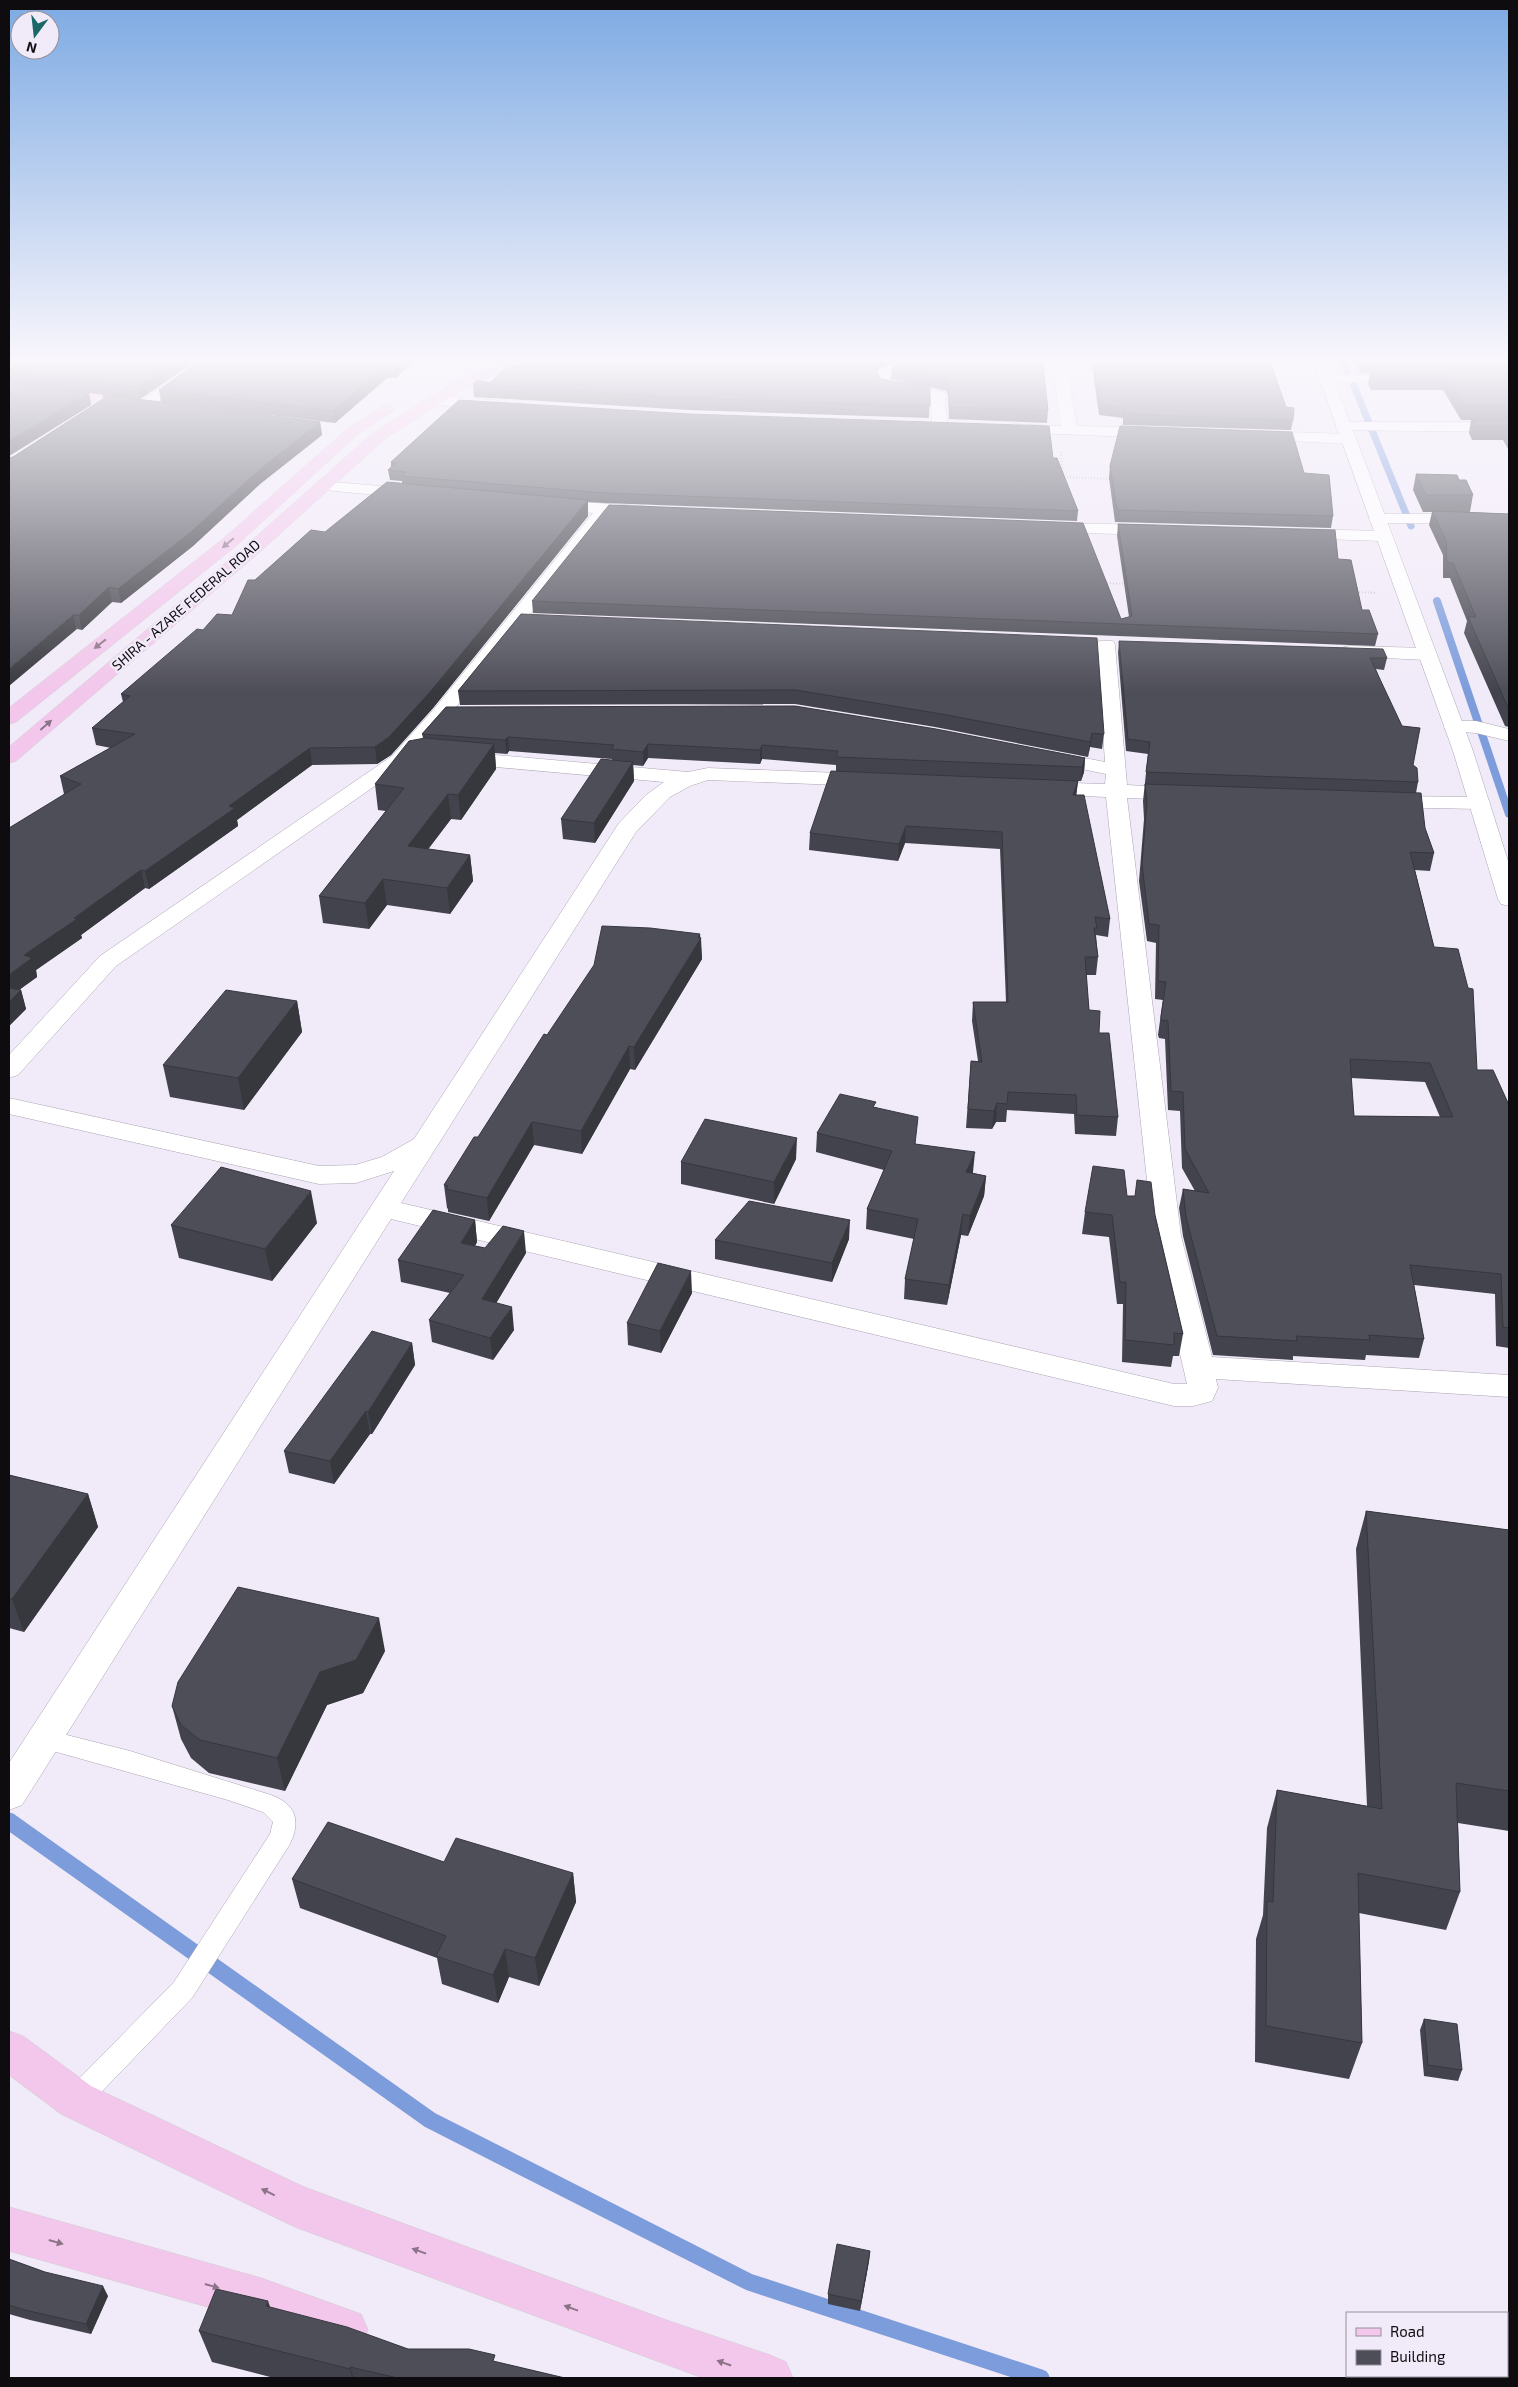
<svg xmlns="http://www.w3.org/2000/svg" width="1518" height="2387" font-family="'Exo 2',sans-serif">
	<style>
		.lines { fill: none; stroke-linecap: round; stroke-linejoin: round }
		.stream-far2 { stroke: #7d9cdc; stroke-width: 7 }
		.stream-far1 { stroke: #7d9cdc; stroke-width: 8 }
		.stream { stroke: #7d9cdc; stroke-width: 17 }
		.service-casing { stroke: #aca5b2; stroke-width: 1 }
		.minor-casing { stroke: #aca5b2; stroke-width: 1 }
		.tertiary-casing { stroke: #aca5b2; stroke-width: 1 }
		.primary-casing { stroke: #cfcecf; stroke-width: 1 }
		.path { stroke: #9d98a2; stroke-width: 2; stroke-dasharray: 0.5 2.5; stroke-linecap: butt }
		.service { fill: #fff; fill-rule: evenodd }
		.minor { fill: #fff; fill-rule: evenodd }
		.tertiary { fill: #fff; fill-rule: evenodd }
		.primary { fill: #f2c7eb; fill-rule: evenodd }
		.wall { fill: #43434d; fill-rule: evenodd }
		.shaded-wall { fill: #37373e }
		.building { fill: #4e4e59; stroke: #37373e; fill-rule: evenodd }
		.oneway { fill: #8c7388 }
		.labels { text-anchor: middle; stroke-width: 5; stroke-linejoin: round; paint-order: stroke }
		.far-street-label { font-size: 14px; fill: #0f0c10; stroke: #f1eaf8 }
	</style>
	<rect width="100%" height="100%" fill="#f1eaf8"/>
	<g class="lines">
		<g class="stream-far2">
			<polyline points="1341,358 1347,371"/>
			<polyline points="1354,386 1411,526"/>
		</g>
		<polyline class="stream-far1" points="1437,601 1509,814"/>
		<polyline class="stream" points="9,1821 430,2120 749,2282 1041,2378"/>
		<defs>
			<path id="service" d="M43 1729 130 1751 271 1795C296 1804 301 1821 290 1844L192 1998 85 2109 76 2113 67 2109 63 2100 67 2091 174 1982 270 1834 273 1822 263 1812 228 1800 35 1746 32 1739 35 1732Z"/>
			<g id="minor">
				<polygon points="203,358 220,358 148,409 138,409 135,406 138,403"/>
				<path d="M927 358H965L963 361 910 370 888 378 891 382 944 392 946 395 945 404 948 427 940 432 932 427 931 398 881 389 872 377C882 364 911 361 927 358Z"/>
				<polygon points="1051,358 1065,358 1077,426 1156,428 1164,433 1156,438 1007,432 1004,429 1007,426 1012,424 1061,426"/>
				<polygon points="1325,375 1406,375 1413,379 1406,383 1320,382 1318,379"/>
				<polygon points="432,396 494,400 502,405 494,410 427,404 424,401"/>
				<polygon points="1343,422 1509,422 1509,432 1338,430 1335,427"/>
				<polygon points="1257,431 1348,434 1356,439 1348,444 1251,439 1249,436 1251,433"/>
				<polygon points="322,481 415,489 421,490 423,494 421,498 415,499 316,489 314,486 316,483"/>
				<polygon points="550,500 642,506 648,507 650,511 648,515 610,514 448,717 419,750 428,749 688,772 708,768 866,774 873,776 877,780 873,784 866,786 708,780 690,786 670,797 636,832 401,1203 1174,1384 1187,1384 1153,1236 1106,797 1039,794 1032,792 1028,788 1032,784 1039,782 1105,784 1106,774 1042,761 1039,757 1042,753 1049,751 1105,762 1097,645 1099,641 1113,641 1115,645 1127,785 1180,788 1188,789 1191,794 1188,799 1180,800 1127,798 1181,1236 1212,1357 1509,1375 1509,1397 1216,1379 1218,1388 1212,1401 1193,1406 1174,1406 391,1219 22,1805 9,1810 9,1763 394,1171 356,1183 319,1184 9,1114 9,1098 319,1166 355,1165 382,1157 414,1139 619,823 646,795 664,782 428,761 405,765 116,966 18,1075 9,1078 9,1055 100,956 392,756 434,709 593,513 544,509 542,505 544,501"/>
				<polygon points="1377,514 1509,514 1509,524 1371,523 1369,519 1371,515"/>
				<polygon points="1049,523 1156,525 1162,526 1165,530 1162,534 1156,535 1043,532 1040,528 1043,524"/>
				<polygon points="1297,529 1383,531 1389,532 1392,536 1389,540 1383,541 1291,538 1288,534 1291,530"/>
				<polygon points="1349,646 1427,648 1434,650 1437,654 1434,658 1427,660 1342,656 1339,652 1342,648"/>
				<polygon points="1454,721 1476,721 1509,729 1509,741 1476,733 1447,731 1444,727 1447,723"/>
				<polygon points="1386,796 1479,797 1487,798 1490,803 1487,808 1479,809 1378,807 1375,802 1378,797"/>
			</g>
			<polygon id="tertiary" points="1312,358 1326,358 1473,751 1509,864 1509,906 1501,904 1498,899 1453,751"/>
			<g id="primary">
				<polygon points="504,358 523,358 521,361 463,389 386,438 262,550 16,761 9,763 9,747 250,542 374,432 453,383"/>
				<polygon points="9,385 137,400 145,405 137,410 9,393"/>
				<polygon points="387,404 395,409 392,412 358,434 236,546 16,722 9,724 9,708 224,538 348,428"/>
				<polygon points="9,2031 23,2036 91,2086 304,2187 669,2321 770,2355 786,2362 793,2378 703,2378 295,2227 61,2114 9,2075"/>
				<polygon points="9,2207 261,2278 361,2314 368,2330 361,2346 345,2353 261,2322 9,2251"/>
			</g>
		</defs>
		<use href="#service" class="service-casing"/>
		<use href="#minor" class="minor-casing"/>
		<use href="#tertiary" class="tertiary-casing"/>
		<use href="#primary" class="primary-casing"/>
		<g class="path">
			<polyline points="1268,366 1296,367"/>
			<polyline points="1061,452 1063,478"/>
			<polyline points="1061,477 1112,479"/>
			<polyline points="1104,583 1127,584"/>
			<polyline points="1356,592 1377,593"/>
		</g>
		<use href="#service" class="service"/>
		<use href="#minor" class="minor"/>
		<use href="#tertiary" class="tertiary"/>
		<use href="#primary" class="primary"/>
	</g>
	<g class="wall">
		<polygon points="9,358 200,358 140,399 320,422 322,435 260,484 193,546 121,603 112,602 82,630 77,629 13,457 100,401 104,398 103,395 89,393 91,405 9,456"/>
		<polygon points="416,358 396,378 387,378 335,423 161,402 159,390"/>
		<polygon points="522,358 916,358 905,360 882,367 876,371 881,379 923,386 891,379 892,367 911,360 1048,410 1047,423 949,419 948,395 946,391 930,387 929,418 689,410 474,397 473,384 490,383 524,362 523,362"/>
		<polygon points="1091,358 1269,358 1286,407 1293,420 1291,430 1123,425 1123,418 1099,415"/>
		<polygon points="1352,358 1509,358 1509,451 1503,440 1472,440 1469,433 1471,420 1461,420 1443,390 1371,390 1368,384 1370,373 1361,373"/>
		<polygon points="1053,458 1078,511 1077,521 604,503 588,502 588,516 433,708 391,755 377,764 312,765 237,820 238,826 149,889 145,888 81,935 82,938 36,970 37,977 19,990 21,990 26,1009 9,1026 64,794 60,776 111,748 96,745 92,728 123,702 121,694 203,630 232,615 255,580 325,532 402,484 402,481 390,480 388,470 391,467 391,462"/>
		<polygon points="1110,466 1304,473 1333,516 1331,528 1115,522 1109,478"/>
		<polygon points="1416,474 1459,480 1473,495 1470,512 1509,514 1509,727 1505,726 1464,633 1467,621 1450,578 1443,578 1443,555 1429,525 1432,512 1423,512 1413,490"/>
		<polygon points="1118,524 1338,559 1362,610 1378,634 1375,646 533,613 532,601 1121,619 1129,617 1117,536"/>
		<polygon points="521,614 1104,734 1102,749 1090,747 1088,757 935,727 795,704 460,705 458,691"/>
		<path d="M1119 641 1387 658 1384 670 1376 669 1413 765 1418 782 1416 793 1425 828 1434 853 1430 871 1415 870 1434 947 1477 1070 1509 1105V1348L1496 1346 1495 1294 1414 1285 1424 1339 1419 1358 1366 1355 1365 1360 1293 1356V1360L1213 1355 1183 1236 1179 1208 1183 1189 1195 1191 1182 1168 1180 1111 1168 1110 1165 1039 1159 1038 1158 1035 1163 1000 1155 999 1156 943 1147 941 1139 881 1144 819 1143 801 1148 754 1126 751 1118 653ZM1351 1078 1425 1082 1440 1117 1354 1116Z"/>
		<polygon points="446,707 1085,758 1084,772 1081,781 1078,781 1076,795 1110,919 1108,937 1096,935 1098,957 1096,975 1086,975 1089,1010 1099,1033 1118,1117 1116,1136 1075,1134 1074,1114 1007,1110 1006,1122 996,1122 992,1129 966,1128 971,1061 978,1061 972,1021 973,1002 1006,1002 1000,849 905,843 898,861 809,850 810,833 836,771 836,765 762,759 760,764 648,758 643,766 633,765 634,781 595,843 563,839 561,819 612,760 612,759 509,751 507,754 495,753 496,769 461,820 451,819 428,849 470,855 473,881 450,914 387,905 369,929 323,923 319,896 386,811 378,810 375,784 423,738 422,734"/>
		<polygon points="700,934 702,959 635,1070 630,1069 582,1154 534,1145 489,1221 448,1212 448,1209 447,1208 444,1185 478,1137"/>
		<polygon points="297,1001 302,1032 244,1110 170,1097 163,1065"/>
		<polygon points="876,1107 916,1144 973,1172 973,1173 986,1176 984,1196 968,1236 961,1235 947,1305 904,1299 905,1279 914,1239 866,1229 867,1209 884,1170 816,1152 817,1133"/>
		<polygon points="796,1159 774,1204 681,1184 681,1162"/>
		<polygon points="1127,1196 1155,1215 1183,1334 1179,1356 1173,1356 1171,1367 1122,1362 1123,1304 1117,1304 1109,1237 1082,1234 1085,1212"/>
		<polygon points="475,1220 477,1242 475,1246 485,1248 526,1253 496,1303 514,1330 493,1360 432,1342 429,1320 450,1293 401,1282 398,1260"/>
		<polygon points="317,1223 272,1281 179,1258 171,1225"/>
		<polygon points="849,1239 832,1282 715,1259 715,1240"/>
		<polygon points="692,1293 661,1353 628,1345 627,1323"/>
		<polygon points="412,1343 415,1365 372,1434 370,1434 334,1484 289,1473 284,1451"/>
		<polygon points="9,1475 88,1494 98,1527 24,1632 9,1628"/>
		<polygon points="1366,1511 1509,1530 1509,1831 1458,1823 1460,1892 1446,1930 1359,1913 1362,2043 1349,2079 1255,2062 1256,1939 1263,1915 1267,1828 1277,1790 1367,1806 1356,1549"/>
		<polygon points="385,1651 363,1693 327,1705 285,1791 209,1773 191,1758 181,1739 172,1706"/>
		<polygon points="444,1862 573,1873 576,1902 539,1986 509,1977 498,2003 442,1984 437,1958 300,1908 292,1879"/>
		<polygon points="1424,2019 1462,2070 1458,2081 1424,2076 1420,2030"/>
		<polygon points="870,2251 869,2261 860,2311 828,2304 828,2294"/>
		<polygon points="9,2259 108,2296 91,2334 30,2320 9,2314"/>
		<polygon points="270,2307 408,2349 496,2362 565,2378 274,2378 212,2362 199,2331"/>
	</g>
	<g class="shaded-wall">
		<polygon points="180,358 200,358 140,399 138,387"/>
		<polygon points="402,358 416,358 396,378 394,366"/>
		<polygon points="878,358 916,358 905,360 882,367 871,376 871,363"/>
		<polygon points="385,366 387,378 335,423 333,411"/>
		<polygon points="89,393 91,405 9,456 9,441"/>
		<polygon points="320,422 322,435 260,484 193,546 121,603 118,589 258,471"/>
		<polygon points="588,500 588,516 433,708 391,755 377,764 375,747"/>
		<polygon points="109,587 112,602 82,630 79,615"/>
		<polygon points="73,615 77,629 9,686 9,669"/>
		<polygon points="1092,733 1090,747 1088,757 1090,742"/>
		<polygon points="508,737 509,751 507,754 505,740"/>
		<polygon points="494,744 496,769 461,820 458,795"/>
		<polygon points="648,744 648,758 643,766 643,752"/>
		<polygon points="762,745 762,759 760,764 760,750"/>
		<polygon points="310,748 312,765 237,820 238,826 149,889 145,871 229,806"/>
		<polygon points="1085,758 1084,772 1081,781 1082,767"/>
		<polygon points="633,762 634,781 595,843 594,823"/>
		<polygon points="1078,781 1076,798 1073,795"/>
		<polygon points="448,794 451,819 411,872 408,846"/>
		<polygon points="906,826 905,843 898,861 899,844"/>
		<polygon points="470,855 473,881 450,914 447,888"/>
		<polygon points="141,870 145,888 81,935 82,938 36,970 37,977 9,997 9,975 24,955"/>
		<polygon points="383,879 387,905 369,929 365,903"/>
		<polygon points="700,934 700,939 701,938 702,959 635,1070 634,1047"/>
		<polygon points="21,990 26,1009 9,1026 9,1002"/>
		<polygon points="297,1001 302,1032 244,1110 238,1078"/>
		<polygon points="629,1046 630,1069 582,1154 581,1131"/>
		<polygon points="997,1103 996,1122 992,1129 994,1111"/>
		<polygon points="532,1122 534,1145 489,1221 487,1198"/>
		<polygon points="797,1138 796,1159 774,1204 774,1182"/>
		<polygon points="975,1152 973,1172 964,1192 966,1172"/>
		<polygon points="986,1176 984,1196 968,1236 970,1216"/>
		<polygon points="311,1191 317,1223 272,1281 265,1249"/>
		<polygon points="963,1214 961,1235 947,1305 949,1285"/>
		<polygon points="475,1220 477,1242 464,1265 461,1243"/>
		<polygon points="850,1220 849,1239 832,1282 832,1263"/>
		<polygon points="524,1231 526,1253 485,1322 482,1299"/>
		<polygon points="691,1271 692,1293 661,1353 660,1331"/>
		<polygon points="512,1307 514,1330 493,1360 490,1338"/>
		<polygon points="412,1343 415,1365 372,1434 368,1412"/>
		<polygon points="366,1411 370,1434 334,1484 330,1461"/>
		<polygon points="88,1494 98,1527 24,1632 12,1599"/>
		<polygon points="379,1618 385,1651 363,1693 327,1705 285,1791 277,1758 320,1672"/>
		<polygon points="573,1873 576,1902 539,1986 535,1958"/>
		<polygon points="505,1949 509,1977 498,2003 493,1975"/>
		<polygon points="870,2251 869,2261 860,2311 861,2301"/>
		<polygon points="103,2286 108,2296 91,2334 86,2324"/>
		<polygon points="268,2301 279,2332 266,2306"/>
		<polygon points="350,2367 354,2378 352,2378 350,2369"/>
	</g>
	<g class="building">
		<polygon points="9,358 180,358 138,387 9,372"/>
		<polygon points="204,358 402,358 394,366 385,366 333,411 159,390"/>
		<polygon points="534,358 878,358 871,363 881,379 930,387 930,406 689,398 473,384 477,380 490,383 502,371"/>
		<polygon points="921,358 1042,358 1048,410 949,407 949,383 946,379 892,367 911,360"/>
		<polygon points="1093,358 1269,358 1286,407 1294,408 1293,420 1124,414 1125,408 1100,405"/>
		<polygon points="1362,358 1509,358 1509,361 1364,360"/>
		<polygon points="1371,371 1509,372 1509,406 1464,406 1446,376 1374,376"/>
		<polygon points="9,383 89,393 9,441"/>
		<polygon points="103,395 320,422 258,471 191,532 118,589 109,587 79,615 73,615 9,669 9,458 13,457 100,401 104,398"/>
		<polygon points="459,400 689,414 1049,426 1053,458 1057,458 1078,511 604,493 401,476 406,472 388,470 396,463 391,462"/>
		<polygon points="1472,420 1509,420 1509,431 1507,426 1475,426"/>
		<polygon points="1120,426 1292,432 1304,473 1329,475 1333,516 1117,510 1110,466"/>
		<polygon points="1416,474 1457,475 1459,480 1466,480 1473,495 1426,495"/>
		<polygon points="387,482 588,500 431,691 389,737 375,747 310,748 229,806 235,808 145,871 141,870 74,918 77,919 24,955 32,958 9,975 9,828 81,784 60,776 135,734 92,728 130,696 121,694 197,629 203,630 217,614 232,615 248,580 255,580 311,530 325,532"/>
		<polygon points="609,505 1083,523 1121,619 1132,616 1118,524 1335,530 1338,559 1351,560 1362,610 1369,610 1378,634 532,601"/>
		<polygon points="1432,511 1509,514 1509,710 1468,617 1476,617 1453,563 1447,563 1446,540"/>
		<polygon points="521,614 1097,638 1104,734 1092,733 1090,742 936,713 795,690 458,691"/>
		<polygon points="1119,641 1383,649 1387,658 1370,658 1402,726 1420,728 1413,765 1417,768 1418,782 1146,772 1150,742 1128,739"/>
		<polygon points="795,706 936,729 1085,758 1082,767 836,757 838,751 762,745 760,750 648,744 643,752 611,749 614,745 508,737 505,740 422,734 446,707"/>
		<polygon points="425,738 494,744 458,795 448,794 408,846 470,855 447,888 383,879 365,903 319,896 404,788 375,784 409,741"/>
		<polygon points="601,759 633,762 594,823 561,819"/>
		<polygon points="831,771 1078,781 1073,795 1084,795 1110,919 1095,917 1097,928 1094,928 1098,957 1085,957 1089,1010 1100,1011 1099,1033 1109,1033 1118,1117 1077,1115 1076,1095 1008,1092 1007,1104 997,1103 994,1111 968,1109 971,1061 982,1062 973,1002 1008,1002 1002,832 906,826 899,844 810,833"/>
		<path d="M1145 784 1421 793 1425 828 1434 853 1410 852 1434 947 1458 949 1468 988 1473 989 1477 1070H1493L1509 1105V1328L1503 1327 1501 1274 1410 1265 1424 1339 1369 1335 1370 1340 1296 1336 1297 1341 1217 1336 1186 1217 1183 1189 1209 1193 1185 1149 1183 1092 1171 1091 1168 1021 1161 1020V1016L1166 982 1158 981 1159 925 1149 924 1142 864 1147 802ZM1350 1059 1430 1063 1453 1117 1354 1116Z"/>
		<polygon points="602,926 650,928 700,934 698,937 701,938 634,1047 629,1046 581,1131 532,1122 487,1198 446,1189 448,1186 444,1185 474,1137 478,1137 544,1034 547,1035 594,965"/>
		<polygon points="9,988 21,990 9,1002"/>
		<polygon points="226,990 297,1001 238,1078 163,1065"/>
		<polygon points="840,1094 876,1102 873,1107 918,1117 915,1144 975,1152 966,1172 986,1176 970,1216 963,1214 949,1285 905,1279 918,1219 867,1209 892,1151 817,1133"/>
		<polygon points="705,1119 797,1138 774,1182 681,1162"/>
		<polygon points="1093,1166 1124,1170 1127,1196 1135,1196 1137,1180 1151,1182 1155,1215 1183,1334 1174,1333 1174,1345 1125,1340 1126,1282 1120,1282 1112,1215 1085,1212"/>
		<polygon points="221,1167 311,1191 265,1249 171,1225"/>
		<polygon points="749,1201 850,1220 832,1263 715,1240"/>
		<polygon points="433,1210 475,1220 461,1243 485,1248 503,1226 524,1231 482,1299 512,1307 490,1338 429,1320 464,1275 398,1260"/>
		<polygon points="658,1263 691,1271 660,1331 627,1323"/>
		<polygon points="372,1331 412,1343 368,1412 366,1411 330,1461 284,1451"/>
		<polygon points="9,1475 88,1494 12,1599 9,1598"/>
		<polygon points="1366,1511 1509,1530 1509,1791 1456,1783 1460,1892 1358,1873 1362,2043 1266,2026 1267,1901 1273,1902 1277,1790 1382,1809"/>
		<polygon points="238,1587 379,1618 356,1660 320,1672 277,1758 200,1740 181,1725 172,1706 178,1682"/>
		<polygon points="328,1822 444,1862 456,1838 573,1873 535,1958 505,1949 493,1975 436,1956 446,1936 292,1879"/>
		<polygon points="1424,2019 1457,2024 1462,2070 1428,2065"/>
		<polygon points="837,2244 870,2251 861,2301 828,2294"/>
		<polygon points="9,2259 45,2272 103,2286 86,2324 25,2310 9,2305"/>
		<polygon points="216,2289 268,2301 266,2306 347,2327 408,2349 469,2349 495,2355 493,2361 565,2378 398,2378 350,2367 350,2369 199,2331"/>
	</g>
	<defs><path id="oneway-solid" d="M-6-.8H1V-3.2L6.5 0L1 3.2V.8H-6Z" transform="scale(1.25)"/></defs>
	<g class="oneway">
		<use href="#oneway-solid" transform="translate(228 543) rotate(140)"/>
		<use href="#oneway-solid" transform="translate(100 644) rotate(142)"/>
		<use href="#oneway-solid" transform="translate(46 725) rotate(-41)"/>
		<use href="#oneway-solid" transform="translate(268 2192) rotate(-154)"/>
		<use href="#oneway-solid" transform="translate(56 2242) rotate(16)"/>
		<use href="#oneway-solid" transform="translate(419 2251) rotate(-160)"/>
		<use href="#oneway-solid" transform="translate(212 2286) rotate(16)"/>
		<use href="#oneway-solid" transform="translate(571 2308) rotate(-160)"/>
		<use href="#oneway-solid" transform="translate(724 2363) rotate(-161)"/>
	</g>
	<linearGradient id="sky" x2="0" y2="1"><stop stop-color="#7daae3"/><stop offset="0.52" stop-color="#f9f6fc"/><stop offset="1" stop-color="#f9f6fc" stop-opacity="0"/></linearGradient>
	<rect width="1518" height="692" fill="url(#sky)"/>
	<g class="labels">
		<g class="far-street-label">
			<text transform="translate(186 605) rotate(-41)" y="5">SHIRA - AZARE FEDERAL ROAD</text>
		</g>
	</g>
	<rect width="1518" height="2387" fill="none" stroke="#0f0c10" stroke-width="20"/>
	<rect x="1346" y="2312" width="162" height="65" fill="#f1eaf8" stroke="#97919b"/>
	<rect x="1356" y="2328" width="25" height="8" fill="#f2c7eb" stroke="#97919b"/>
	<text x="1390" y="2337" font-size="15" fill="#0f0c10">Road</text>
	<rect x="1356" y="2350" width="25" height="15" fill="#4e4e59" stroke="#97919b"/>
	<text x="1390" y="2362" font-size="15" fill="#0f0c10">Building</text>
	<g transform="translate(35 35) rotate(195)"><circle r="24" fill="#f1eaf8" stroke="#97919b"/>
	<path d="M0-4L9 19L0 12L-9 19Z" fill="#1a6869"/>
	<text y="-8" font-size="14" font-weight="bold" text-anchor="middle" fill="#0f0c10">N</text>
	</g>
</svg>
